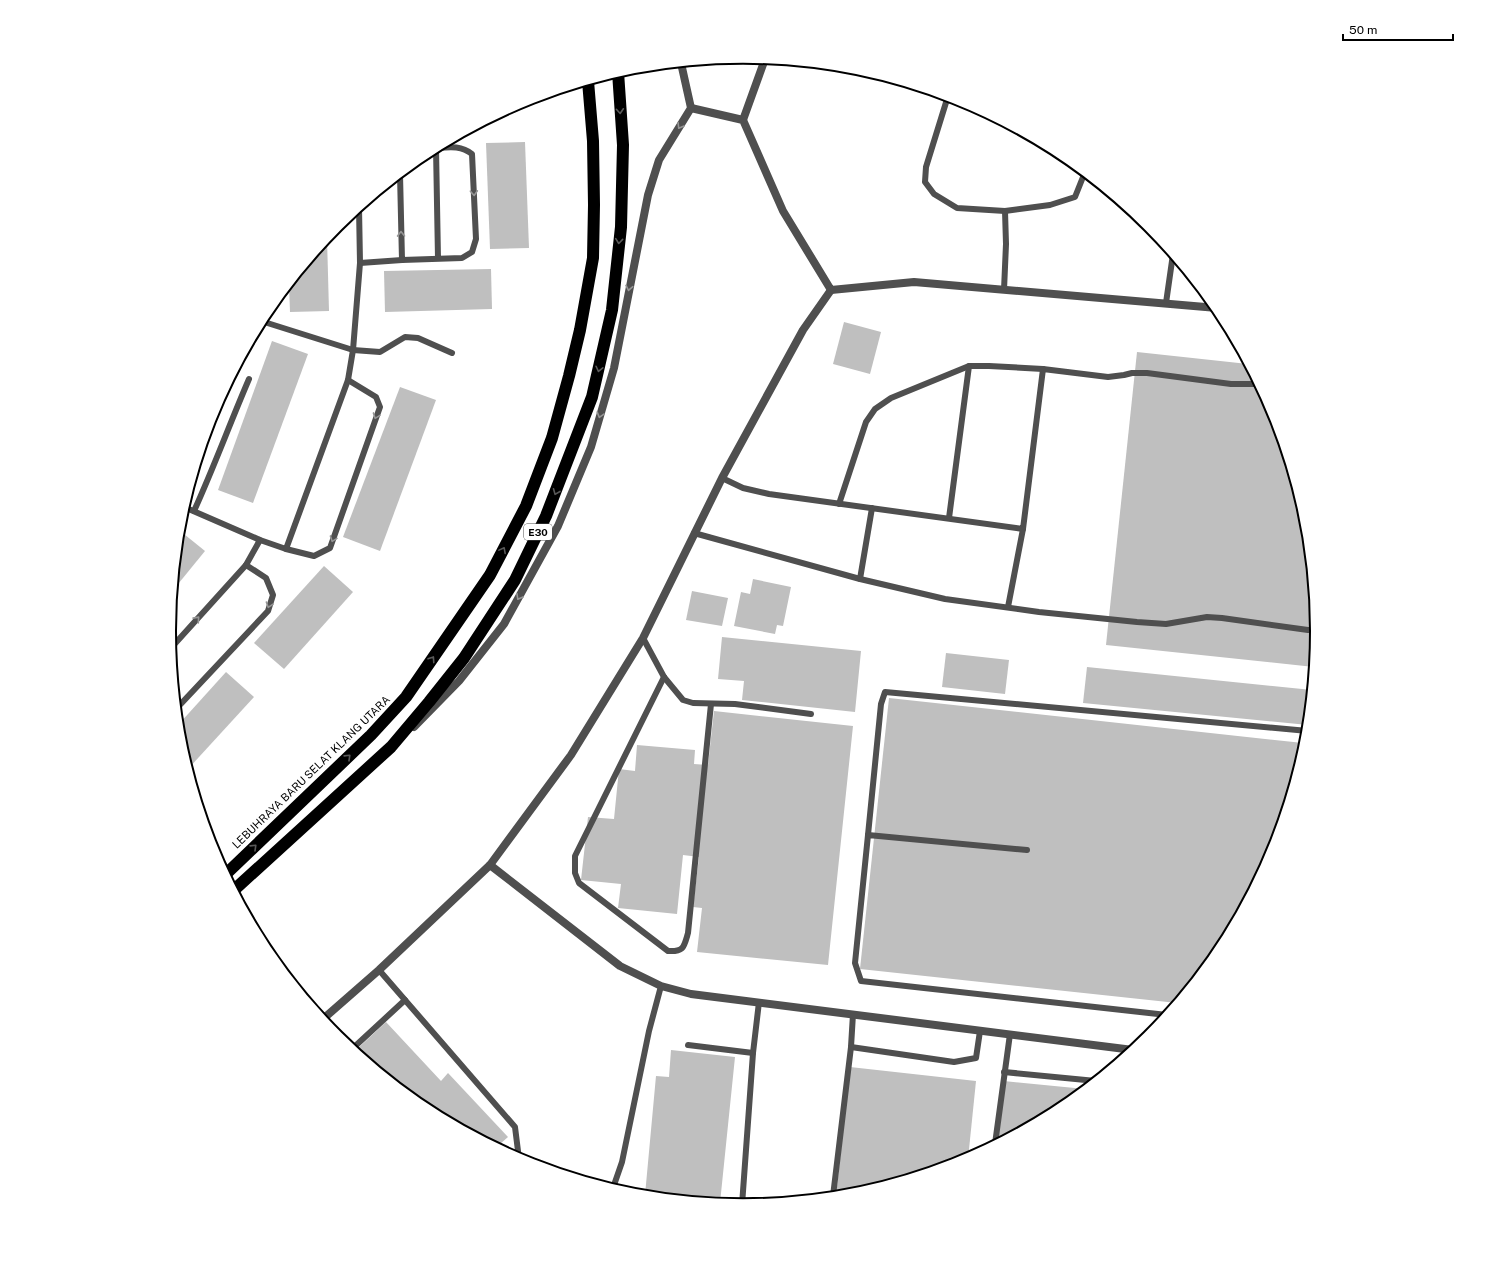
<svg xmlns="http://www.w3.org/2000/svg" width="1487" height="1262" font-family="'Public Sans',sans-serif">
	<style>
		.building { fill: #bfbfbf }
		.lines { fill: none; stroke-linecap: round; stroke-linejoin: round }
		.service { stroke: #4f4f4f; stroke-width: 6 }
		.minor { stroke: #4f4f4f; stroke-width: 8 }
		.motorway { stroke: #000; stroke-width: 12 }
		.oneway { stroke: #595959 }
		.oneway2 { stroke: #959595 }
		.labels { text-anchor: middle; stroke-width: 3; stroke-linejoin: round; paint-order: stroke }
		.shield { fill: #fff; stroke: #4c4c4c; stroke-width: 1 }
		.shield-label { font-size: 10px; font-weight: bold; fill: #000 }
		.street-label { font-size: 11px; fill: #000; stroke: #fff }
		.rim { fill: none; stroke: #000; stroke-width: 2 }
	</style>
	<rect width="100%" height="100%" fill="#fff"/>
	<g class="building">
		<polygon points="525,142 529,248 490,249 486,143"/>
		<polygon points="327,238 329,311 290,312 289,285"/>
		<polygon points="491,269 492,309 385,312 384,271"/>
		<polygon points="844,322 881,332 870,374 833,364"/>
		<polygon points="272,341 308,354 253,503 218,490"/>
		<polygon points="1137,352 1248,364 1274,412 1307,519 1317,631 1314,667 1106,645"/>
		<polygon points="400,387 436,400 380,551 343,537"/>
		<polygon points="179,530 205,551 174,589"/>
		<polygon points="324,566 353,592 284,669 254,643"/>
		<polygon points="753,579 791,587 783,626 777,625 775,634 734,626 741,592 750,594"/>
		<polygon points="692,591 728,598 722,626 686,620"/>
		<polygon points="722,637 861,651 855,712 742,700 744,681 718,679"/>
		<polygon points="946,653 1009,660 1005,694 942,687"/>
		<polygon points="1087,667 1312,690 1308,725 1083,703"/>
		<polygon points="226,672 254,697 188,769 180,743 179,724"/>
		<polygon points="889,698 1303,743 1301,762 1274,851 1221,950 1177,1003 860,969"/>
		<polygon points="714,711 853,726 828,965 697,952 702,908 693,907 699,857 683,855 677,914 618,908 621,884 581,880 588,817 614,819 619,769 635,771 637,745 695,750 694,764 708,765"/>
		<polygon points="386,1022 441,1081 448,1073 508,1137 500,1144 503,1147 501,1149 424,1108 355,1051"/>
		<polygon points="671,1050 735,1057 720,1203 645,1195 656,1076 669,1077"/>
		<polygon points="850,1067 976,1081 968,1159 855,1194 836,1196"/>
		<polygon points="1004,1081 1085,1089 1062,1108 998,1143"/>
	</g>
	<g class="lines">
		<g class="service">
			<polyline points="948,96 926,167 925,182 934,194 957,208 1005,211 1050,205 1075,197 1085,172"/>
			<path d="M400 174 402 260 462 258 472 252 476 239 472 154C461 145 449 147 436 148L438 258"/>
			<polyline points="360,263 402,260"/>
			<polyline points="1004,290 1006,244 1005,211"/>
			<polyline points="1166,303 1173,254"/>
			<polyline points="261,321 353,350 380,352 405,337 418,338 452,353"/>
			<polyline points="722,478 743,488 769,494 1023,529 1043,369 1108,377 1124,375 1132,373 1147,373 1231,384 1259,384"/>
			<polyline points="839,504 866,422 875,409 891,398 969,366 989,366 1043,369"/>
			<polyline points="184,507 260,540 286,549 348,380 353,350 360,263 359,207"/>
			<path d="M194 511C214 467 230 423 249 379"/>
			<polyline points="949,518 969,366"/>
			<polyline points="694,533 860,579 945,599 1039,612 1137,622 1166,624 1207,617 1222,618 1308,630 1317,630"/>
			<polyline points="286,549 314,556 330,548 380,407 376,397 348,380"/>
			<polyline points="860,579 872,508"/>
			<polyline points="1008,607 1023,529"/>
			<polyline points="643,638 664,677 683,700 693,703 735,704 811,714"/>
			<polyline points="171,648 246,565 260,540"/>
			<path d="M664 677 575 856V873L579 883 668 951C684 952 684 947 688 933L711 704"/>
			<polyline points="177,708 268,611 273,595 266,578 246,565"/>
			<polyline points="868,835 881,704 885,692 1308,731"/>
			<polyline points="1027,850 868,835 855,963 861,981 1167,1015"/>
			<polyline points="379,970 515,1127 519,1159"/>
			<polyline points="688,1045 753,1053"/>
			<polyline points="851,1047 954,1062 976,1058 980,1031"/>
			<polyline points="352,1049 405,1000"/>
			<polyline points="1004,1072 1096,1081"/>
			<polyline points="995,1144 1010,1034"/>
			<polyline points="613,1188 622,1162 649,1031 661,986"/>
			<polyline points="833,1196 851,1047 853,1014"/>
			<polyline points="742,1205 753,1053 759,1002"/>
		</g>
		<g class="minor">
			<polyline points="691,108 743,120 783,211 831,290 914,282 1217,308"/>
			<polyline points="743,120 765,59"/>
			<polyline points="414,727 459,681 504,624 558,526 591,447 614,368 648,195 659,160 691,108 681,63"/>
			<polyline points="490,865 620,966 661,986 691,994 1133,1050"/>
			<polyline points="323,1019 379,970 490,865 571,755 643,638 722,478 803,330 831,290"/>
		</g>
		<g class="motorway">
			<polyline points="226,874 371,735 406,697 490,575 526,506 552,438 569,376 580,330 593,258 594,205 593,141 588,81"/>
			<polyline points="234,890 391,747 429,702 464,658 515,580 546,516 592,397 612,310 621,227 623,145 618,72"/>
		</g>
	</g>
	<defs><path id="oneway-chevron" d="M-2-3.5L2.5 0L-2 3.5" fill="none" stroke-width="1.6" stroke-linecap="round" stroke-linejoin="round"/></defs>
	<g class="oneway">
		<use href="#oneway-chevron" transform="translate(620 111) rotate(86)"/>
		<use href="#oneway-chevron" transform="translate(619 241) rotate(96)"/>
		<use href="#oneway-chevron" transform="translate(599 369) rotate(103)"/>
		<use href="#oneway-chevron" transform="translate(556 492) rotate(112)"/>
		<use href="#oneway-chevron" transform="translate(503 550) rotate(-62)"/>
		<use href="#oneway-chevron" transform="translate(432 659) rotate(-56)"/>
		<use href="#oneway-chevron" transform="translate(348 757) rotate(-44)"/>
		<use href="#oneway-chevron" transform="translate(254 847) rotate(-44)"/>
	</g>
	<g class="oneway2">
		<use href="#oneway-chevron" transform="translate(680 126) rotate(121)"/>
		<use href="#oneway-chevron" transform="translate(474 193) rotate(87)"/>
		<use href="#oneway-chevron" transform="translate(401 234) rotate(-91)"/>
		<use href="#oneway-chevron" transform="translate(629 288) rotate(101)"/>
		<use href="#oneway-chevron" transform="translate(600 415) rotate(106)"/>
		<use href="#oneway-chevron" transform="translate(376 416) rotate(110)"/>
		<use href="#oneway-chevron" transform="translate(333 539) rotate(110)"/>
		<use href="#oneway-chevron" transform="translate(519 597) rotate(119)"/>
		<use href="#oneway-chevron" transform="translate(269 605) rotate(109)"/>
		<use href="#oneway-chevron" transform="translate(197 619) rotate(-48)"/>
	</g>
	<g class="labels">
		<rect class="shield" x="524" y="524" width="28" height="16" rx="3"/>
		<g class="shield-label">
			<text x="538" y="536">E30</text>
		</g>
		<g class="street-label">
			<text transform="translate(311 772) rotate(-44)" y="4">LEBUHRAYA BARU SELAT KLANG UTARA</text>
		</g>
	</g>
	<path d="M0 0H1487V1262H0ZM176 631a567 567 0 1 1 1134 0a567 567 0 1 1-1134 0Z" fill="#fff" fill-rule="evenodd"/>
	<path class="rim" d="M176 631a567 567 0 1 1 1134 0a567 567 0 1 1-1134 0Z"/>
	<path d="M1343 34v6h110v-6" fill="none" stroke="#000000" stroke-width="2"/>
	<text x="1349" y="34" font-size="12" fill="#000000" stroke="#ffffff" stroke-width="3" paint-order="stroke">50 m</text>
</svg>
